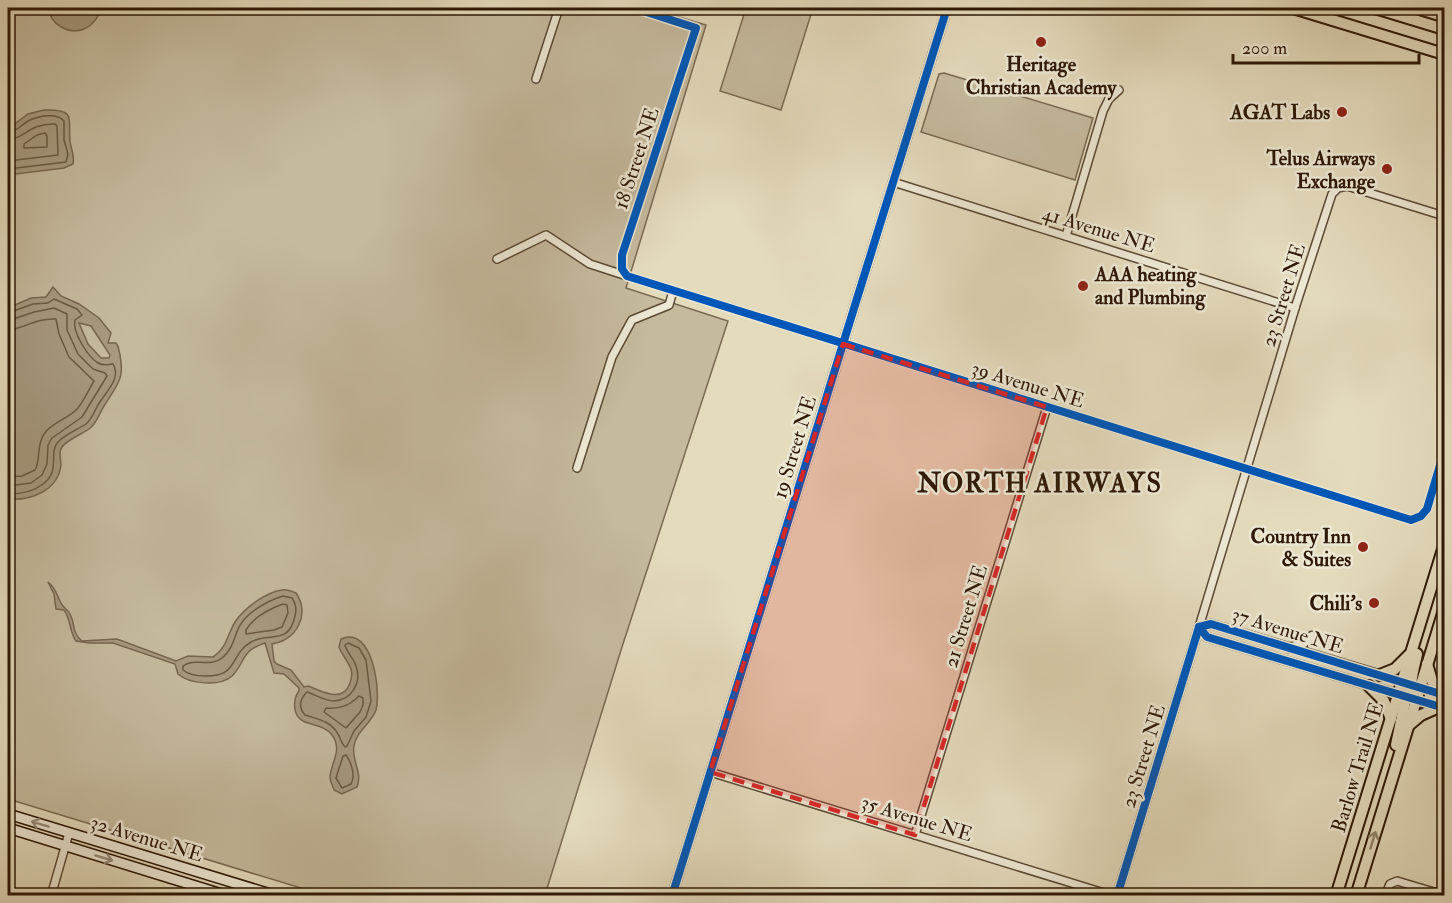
<svg xmlns="http://www.w3.org/2000/svg" width="1452" height="903" font-family="'IM FELL Double Pica',serif">
	<style>
		.green { fill: #c5ba9e; stroke: #796a52; stroke-width: 1.5 }
		.water { fill: #a6997f; stroke: #76664f; stroke-width: 1.5; fill-rule: evenodd }
		.lines { fill: none; stroke-linecap: round; stroke-linejoin: round }
		.shore { stroke: #6a5942; stroke-width: 1.5 }
		.minor-casing { stroke: #5b4a34; stroke-width: 10 }
		.tertiary-casing { stroke: #5b4a34; stroke-width: 11 }
		.secondary-casing { stroke: #2d1906; stroke-width: 12 }
		.primary-casing { stroke: #2d1906; stroke-width: 14 }
		.minor { stroke: #ede8d4; stroke-width: 7 }
		.tertiary { stroke: #ede8d4; stroke-width: 8 }
		.secondary { stroke: #ede8d4; stroke-width: 9 }
		.primary { stroke: #e4dbbd; stroke-width: 10 }
		.cycleway-casing { stroke: #ede8d4; stroke-width: 11 }
		.cycleway { stroke: #0057b8; stroke-width: 8 }
		.oneway { stroke: #978b77 }
		.oneway2 { stroke: #92846b }
		.marked { fill: #d62828; fill-opacity: 0.2; stroke: #d62828; stroke-width: 4.5; stroke-dasharray: 12 8; stroke-linejoin: round }
		.poi-dot { fill: #8f2418; stroke: #ede8d4; stroke-width: 2 }
		.labels { text-anchor: middle; stroke-width: 5; stroke-linejoin: round; paint-order: stroke }
		.poi-label { font-size: 20px; font-weight: bold; fill: #2d1906; stroke: #ede8d4; text-anchor: end }
		.street-label { font-size: 20px; fill: #2d1906; stroke: #ede8d4 }
		.district-label { font-size: 26px; font-weight: bold; letter-spacing: 1.5px; fill: #2d1906; stroke: #ede8d4 }
	</style>
	<rect width="100%" height="100%" fill="#e4dbbd"/>
	<filter id="stains"><feTurbulence type="fractalNoise" baseFrequency=".00333" numOctaves="4"/><feColorMatrix values="0 0 0 0 .2 0 0 0 0 .09 0 0 0 0 .02 0 0 0 .5 -.17"/></filter>
	<radialGradient id="worn" r=".72"><stop offset=".6" stop-color="#630" stop-opacity="0"/><stop offset="1" stop-color="#630" stop-opacity=".3"/></radialGradient>
	<g class="green">
		<polygon points="8,8 648,8 706,25 626,288 728,321 622,647 545,895 324,895 8,799"/>
		<polygon points="746,8 813,8 781,110 720,91"/>
		<polygon points="944,73 1093,118 1075,180 921,132 939,74"/>
	</g>
	<g class="water">
		<path d="M49 8H102C98 16 94 25 84 29 69 35 49 24 49 8Z"/>
		<path d="M44 110C76 109 68 117 70 141 71 150 75 155 73 164L64 168 8 175V129L28 114Z"/>
		<path d="M53 287 61 296 79 304 99 318 111 333 108 343H116L118 346C126 377 120 381 104 406 99 414 97 423 89 429 82 434 67 440 62 447 58 452 61 459 61 465 58 491 30 501 8 499V308L31 298 46 297ZM79 323 91 326 110 355 109 358H101L88 344Z"/>
		<path d="M48 582C56 588 56 594 61 603 63 608 68 609 70 614 76 625 71 632 82 641L117 639 176 661 188 656 213 657C227 648 227 635 235 622 243 609 266 592 282 590 286 589 291 591 296 593 311 614 296 641 272 644L274 661 277 664 291 670 304 687 308 686C322 691 343 704 350 683 352 678 352 673 351 669 348 661 342 655 339 647L341 639C373 625 381 692 376 710 371 724 356 731 354 746 351 760 363 772 357 787L342 794 334 790C333 786 330 782 330 777 331 762 343 750 332 735 324 725 313 726 303 721 292 715 293 699 299 691V688L284 674 274 673 265 643C240 651 246 662 232 676 220 687 189 684 178 674L175 664 113 643H89L76 641C69 631 71 619 64 610L56 609 54 594Z"/>
	</g>
	<g class="lines">
		<g class="shore">
			<path d="M8 133C16 132 21 125 28 121 38 116 57 112 64 121V140L68 154 66 162 8 169"/>
			<polygon points="45,133 47,136 47,147 24,148 24,144 37,135"/>
			<path d="M8 140C25 139 29 123 55 124L57 126 58 155 8 161"/>
			<path d="M8 313 33 304 48 303 54 299 77 309 82 315 75 320C72 332 88 357 98 363 103 366 108 365 113 364 122 378 105 393 98 405 94 412 92 419 86 424 77 430 65 434 58 442 48 453 61 471 43 484 33 492 20 494 8 494"/>
			<polyline points="8,321 34,312 54,308 67,314 67,330 78,354 93,369 105,373 107,376 82,417 52,438 48,445 47,464 42,475 31,483 8,486"/>
			<path d="M8 330C24 329 35 318 56 319L59 334 69 357 94 381C89 389 83 403 77 409 68 419 52 422 44 434 36 446 41 459 35 470L22 476 8 477"/>
			<path d="M283 596 292 598C296 604 297 609 295 616 288 647 269 631 251 642 228 656 240 676 205 676 198 676 189 675 183 670V666C194 657 210 668 222 658 232 650 234 639 238 629 245 613 267 601 283 596Z"/>
			<path d="M283 604 287 605 288 613 282 627 274 630 246 634V630C253 618 269 609 283 604Z"/>
			<path d="M348 643 359 648 366 660 371 701 366 717 354 731 347 746 345 747C341 743 341 739 338 734 331 721 317 719 305 715 298 707 300 699 307 692 316 695 325 701 334 701 352 700 362 682 356 666 354 659 347 653 345 645Z"/>
			<path d="M359 696 363 698V705L360 712 346 728 324 712 326 708C340 709 349 706 359 696Z"/>
			<path d="M346 755C351 762 356 776 351 784L342 788 336 778 343 756Z"/>
		</g>
		<defs>
			<g id="minor">
				<polyline points="634,8 696,28 622,255 622,269 627,276 1411,520 1421,516 1427,509 1444,452"/>
				<polyline points="536,79 559,8"/>
				<polyline points="893,182 1295,308"/>
				<polyline points="1066,236 1103,111 1109,99 1119,90"/>
				<polyline points="497,259 546,235 590,264 627,276"/>
				<polyline points="577,468 612,357 632,320 669,305 673,291"/>
				<polyline points="1199,627 1296,305 1332,194 1338,188 1347,186 1444,216"/>
				<polyline points="1420,687 1442,694"/>
				<polyline points="1416,700 1444,708"/>
				<polyline points="710,772 1114,896"/>
				<polyline points="915,835 1047,407"/>
				<polyline points="51,896 69,833"/>
				<polyline points="1385,896 1390,884 1397,881 1444,895"/>
			</g>
			<g id="tertiary">
				<polyline points="1199,627 1207,637 1404,696"/>
				<polyline points="1199,627 1211,624 1408,683"/>
				<polyline points="1289,648 1304,643 1312,636"/>
				<polyline points="672,896 947,8"/>
				<polyline points="1117,896 1199,627"/>
			</g>
			<g id="secondary">
				<polyline points="8,814 277,896"/>
				<polyline points="8,828 228,896"/>
			</g>
			<g id="primary">
				<polyline points="1293,8 1444,54"/>
				<polyline points="1375,8 1444,29"/>
				<polyline points="1427,664 1432,681 1444,693"/>
				<polyline points="1380,675 1395,669 1409,655"/>
				<polyline points="1369,686 1384,701 1391,719"/>
				<path d="M1416 700C1407 685 1414 670 1417 654"/>
				<polyline points="1408,726 1421,715 1439,707"/>
				<polyline points="1396,745 1406,697 1404,684"/>
				<polyline points="1336,896 1444,546"/>
				<polyline points="1356,896 1444,610"/>
			</g>
		</defs>
		<use href="#minor" class="minor-casing"/>
		<use href="#tertiary" class="tertiary-casing"/>
		<use href="#secondary" class="secondary-casing"/>
		<use href="#primary" class="primary-casing"/>
		<use href="#minor" class="minor"/>
		<use href="#tertiary" class="tertiary"/>
		<use href="#secondary" class="secondary"/>
		<use href="#primary" class="primary"/>
		<defs>
			<g id="cycleway">
				<polyline points="634,8 696,28 622,255 622,269 627,276 1411,520 1421,516 1427,509 1444,452"/>
				<polyline points="1199,627 1207,637 1444,708"/>
				<polyline points="1199,627 1211,624 1444,695"/>
				<polyline points="672,896 947,8"/>
				<polyline points="1117,896 1199,627"/>
			</g>
		</defs>
		<use href="#cycleway" class="cycleway-casing"/>
		<use href="#cycleway" class="cycleway"/>
	</g>
	<defs><path id="oneway-shaft" d="M-6 0H5M1.5-3L5.5 0L1.5 3" fill="none" stroke-width="1.6" stroke-linecap="round" stroke-linejoin="round" transform="scale(1.5)"/></defs>
	<g class="oneway">
		<use href="#oneway-shaft" transform="translate(40 824) rotate(-163)"/>
		<use href="#oneway-shaft" transform="translate(104 858) rotate(17)"/>
	</g>
	<use class="oneway2" href="#oneway-shaft" transform="translate(1373 840) rotate(-73)"/>
	<path class="marked" d="M843 344 1047 407 915 835 710 772Z"/>
	<g class="poi-dot">
		<circle cx="1041" cy="42" r="6"/>
		<circle cx="1342" cy="112" r="6"/>
		<circle cx="1387" cy="169" r="6"/>
		<circle cx="1083" cy="286" r="6"/>
		<circle cx="1363" cy="547" r="6"/>
		<circle cx="1374" cy="603" r="6"/>
	</g>
	<g class="labels">
		<g class="poi-label">
			<text x="1041" y="71" text-anchor="middle">Heritage<tspan x="1041" dy="23">Christian Academy</tspan></text>
			<text x="1330" y="119">AGAT Labs</text>
			<text x="1375" y="165">Telus Airways<tspan x="1375" dy="23">Exchange</tspan></text>
			<text x="1095" y="281" text-anchor="start">AAA heating<tspan x="1095" dy="23">and Plumbing</tspan></text>
			<text x="1351" y="543">Country Inn<tspan x="1351" dy="23">&amp; Suites</tspan></text>
			<text x="1362" y="610">Chili's</text>
		</g>
		<g class="street-label">
			<text transform="translate(636 158) rotate(-72)" y="7">18 Street NE</text>
			<text transform="translate(1099 229) rotate(17)" y="7">41 Avenue NE</text>
			<text transform="translate(1283 295) rotate(-73)" y="7">23 Street NE</text>
			<text transform="translate(1028 384) rotate(17)" y="7">39 Avenue NE</text>
			<text transform="translate(794 447) rotate(-73)" y="7">19 Street NE</text>
			<text transform="translate(965 616) rotate(-73)" y="7">21 Street NE</text>
			<text transform="translate(1288 630) rotate(17)" y="7">37 Avenue NE</text>
			<text transform="translate(1143 756) rotate(-73)" y="7">23 Street NE</text>
			<text transform="translate(1357 767) rotate(-73)" y="7">Barlow Trail NE</text>
			<text transform="translate(917 818) rotate(17)" y="7">35 Avenue NE</text>
			<text transform="translate(147 838) rotate(17)" y="7">32 Avenue NE</text>
		</g>
		<g class="district-label">
			<text x="1040" y="492">NORTH AIRWAYS</text>
		</g>
	</g>
	<rect width="1452" height="903" fill="none" stroke="#e4dbbd" stroke-width="30"/>
	<rect x="9" y="9" width="1434" height="885" fill="none" stroke="#2d1906" stroke-width="3"/>
	<rect x="15" y="15" width="1422" height="873" fill="none" stroke="#2d1906" stroke-width="1.5"/>
	<path d="M1233 54v9h186v-9" fill="none" stroke="#2d1906" stroke-width="3"/>
	<text x="1242" y="54" font-size="18" fill="#2d1906" stroke="#ede8d4" stroke-width="4.5" paint-order="stroke">200 m</text>
	<rect width="100%" height="100%" filter="url(#stains)"/>
	<rect width="100%" height="100%" fill="url(#worn)"/>
</svg>
